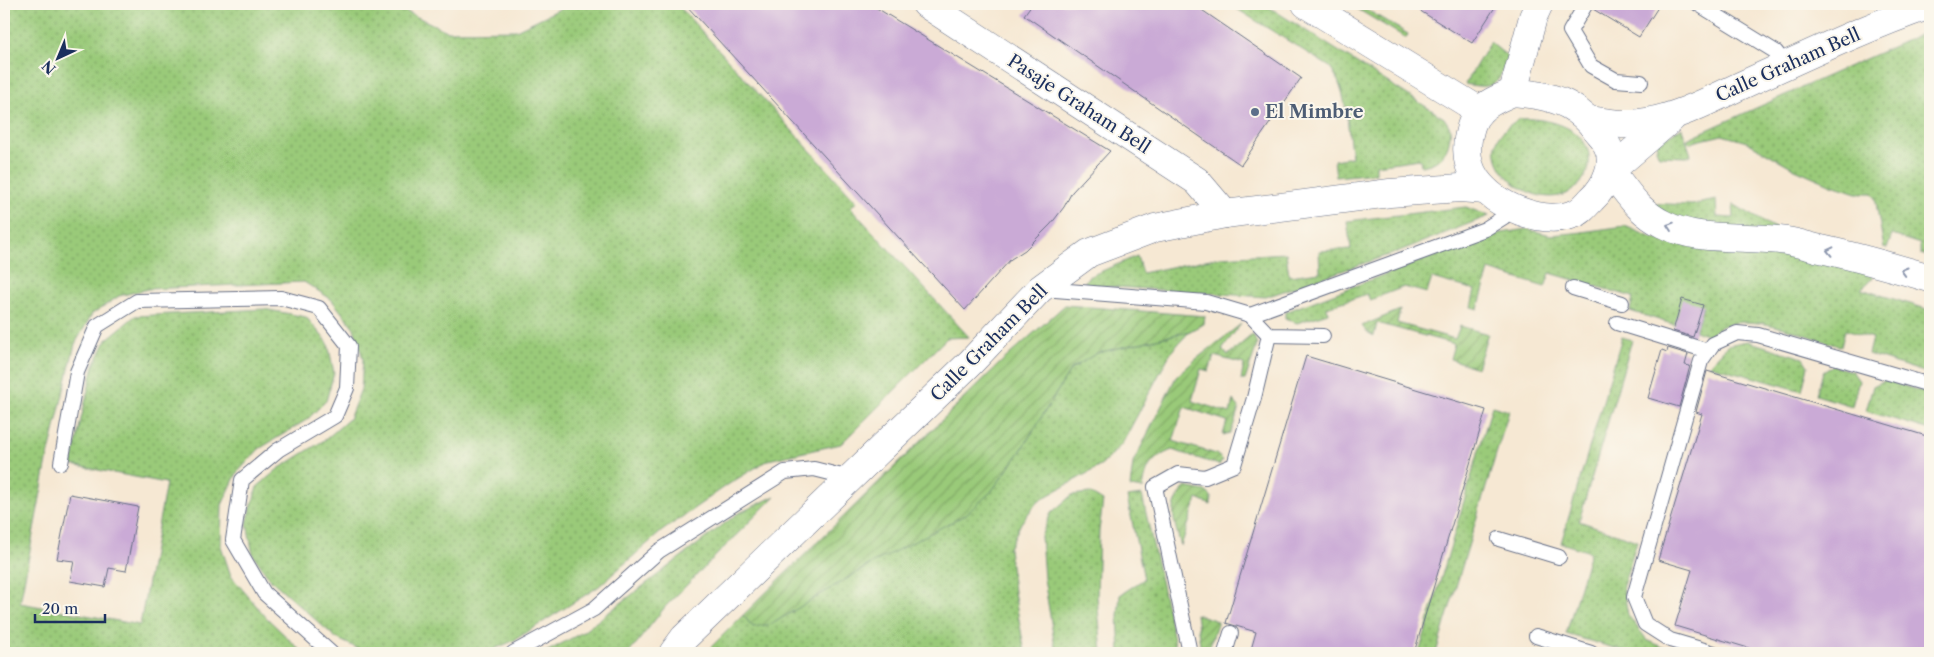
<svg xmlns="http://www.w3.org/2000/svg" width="1934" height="657" font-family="'Libre Caslon Text',serif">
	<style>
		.grass { fill: url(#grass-dots); stroke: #5a7c6c }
		.garden { fill: url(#garden-furrows); stroke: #5a7c6c }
		.building { fill: #caaad6 }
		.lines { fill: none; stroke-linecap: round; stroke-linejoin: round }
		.service-casing { stroke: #687087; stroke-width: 16 }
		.minor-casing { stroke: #687087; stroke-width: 29 }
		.tertiary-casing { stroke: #687087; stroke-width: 29 }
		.service { stroke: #fff; stroke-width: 14 }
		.minor { stroke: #fff; stroke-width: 28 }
		.tertiary { stroke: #fff; stroke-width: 28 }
		.oneway { stroke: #8d97ae }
		.service-dot { fill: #5c6f8a; stroke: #fbf7ec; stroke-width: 2 }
		.labels { text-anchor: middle; stroke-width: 4; stroke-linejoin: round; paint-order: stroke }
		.street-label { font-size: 18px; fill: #1b2f5e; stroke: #fbf7ec }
		.service-label { font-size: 18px; font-weight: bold; fill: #4e5e75; stroke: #fbf7ec; text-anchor: start }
	</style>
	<defs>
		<pattern id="grass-dots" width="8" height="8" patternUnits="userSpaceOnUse" patternTransform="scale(1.25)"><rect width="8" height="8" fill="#9aca79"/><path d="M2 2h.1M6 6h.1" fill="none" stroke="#7da466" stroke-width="1.8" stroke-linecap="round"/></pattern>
		<pattern id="garden-furrows" width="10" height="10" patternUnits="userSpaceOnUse" patternTransform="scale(1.25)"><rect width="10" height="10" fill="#9aca79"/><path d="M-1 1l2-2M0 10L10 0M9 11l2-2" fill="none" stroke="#7da466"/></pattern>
	</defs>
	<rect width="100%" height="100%" fill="#fbf7ec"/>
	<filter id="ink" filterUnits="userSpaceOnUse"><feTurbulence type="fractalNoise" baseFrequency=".02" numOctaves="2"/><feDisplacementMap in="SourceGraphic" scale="10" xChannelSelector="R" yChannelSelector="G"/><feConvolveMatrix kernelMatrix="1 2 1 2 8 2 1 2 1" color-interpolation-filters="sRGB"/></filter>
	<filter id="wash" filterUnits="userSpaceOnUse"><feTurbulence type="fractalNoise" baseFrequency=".0096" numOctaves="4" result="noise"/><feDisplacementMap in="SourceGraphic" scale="20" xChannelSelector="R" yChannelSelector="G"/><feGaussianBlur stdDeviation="1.12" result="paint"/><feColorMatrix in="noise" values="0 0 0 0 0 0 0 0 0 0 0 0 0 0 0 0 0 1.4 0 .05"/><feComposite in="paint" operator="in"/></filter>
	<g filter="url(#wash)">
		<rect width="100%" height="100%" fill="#f6e8d3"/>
		<g class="grass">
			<polygon points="4,4 390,4 447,31 516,30 570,4 677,4 857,202 850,207 969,337 947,338 841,444 768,460 729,484 662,531 598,587 513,641 485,653 367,653 336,638 271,580 253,555 247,523 257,487 278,469 326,439 349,419 361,389 363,359 354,328 331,299 304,282 148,289 119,296 92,314 75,344 47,461 20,603 140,625 166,483 72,465 81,419 94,365 107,339 135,316 264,309 306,317 328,343 334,373 326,401 308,419 259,449 237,473 222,505 221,546 231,576 266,617 303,653 4,653"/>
			<path d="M1229 4H1264L1444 118 1451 129C1449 149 1444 163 1421 166L1420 159 1376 165V173L1336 177 1334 160 1352 157C1347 128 1348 91 1330 67Z"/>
			<polygon points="1349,4 1357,4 1408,34 1406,38"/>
			<polygon points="1930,30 1930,257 1920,254 1920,244 1892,235 1887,249 1884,248 1875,197 1871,193 1856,193 1832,185 1795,169 1747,142 1722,135 1689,143 1687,139"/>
			<path d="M1490 42 1507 56C1499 85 1496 90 1465 84Z"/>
			<path d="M1520 119C1547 117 1594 128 1589 165 1587 175 1581 184 1573 190 1531 219 1457 149 1520 119Z"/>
			<polygon points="1682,128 1691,155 1687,157 1659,156 1656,149 1658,141"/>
			<polygon points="1716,200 1717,217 1734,218 1733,204 1785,234 1696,227 1645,203 1692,205"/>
			<polygon points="1466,207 1489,216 1394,253 1266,297 1086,285 1085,281 1088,277 1137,256 1142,273 1220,257 1286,253 1289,276 1320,272 1319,251 1351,249 1347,221"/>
			<path d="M1625 226 1650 237 1703 249 1730 254 1757 253 1805 258 1871 274 1874 277 1861 289 1930 310V374L1868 354 1872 338 1845 330 1841 347C1807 336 1736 304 1709 336L1695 331 1703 306 1675 325 1630 311 1633 297 1550 273 1545 287 1489 270 1478 309 1471 307 1475 290 1432 278 1427 293 1404 287 1370 300 1367 294 1327 307 1328 313 1297 323 1285 318V312L1421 261 1496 234 1526 229 1551 235 1574 233Z"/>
			<polygon points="1190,331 1171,352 1122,444 1102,465 1038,501 1021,523 1009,548 1014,592 1025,653 799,653 788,650 775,653 705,653 743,615 753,627 808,602 991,492 1020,452 1071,369 1097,353"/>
			<polygon points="1622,337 1632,340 1579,521 1637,541 1623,586 1628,615 1647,640 1676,653 1631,653 1566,634 1590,552 1561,543"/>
			<polygon points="1747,341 1803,358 1808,366 1802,391 1709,365 1728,345"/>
			<polygon points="1833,366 1852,371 1859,381 1852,406 1816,395 1823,372"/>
			<polygon points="1885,380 1930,394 1930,430 1866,411 1873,386"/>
			<polygon points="1492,406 1509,411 1436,653 1419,653"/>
			<polygon points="1090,493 1103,501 1099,531 1097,597 1102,653 1056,653 1044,579 1041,536 1051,513 1072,495"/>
			<polygon points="1142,495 1177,653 1120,653 1118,616 1120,595 1144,579 1127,497"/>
			<polygon points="775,496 665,607 629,653 544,653 583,632 737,514"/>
		</g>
		<g class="garden">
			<polygon points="1065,305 1205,316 1204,324 1190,331 1097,353 1071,369 1020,452 991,492 965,515 869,565 772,624 753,627 743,615 998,365"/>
			<polygon points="1400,310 1397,323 1455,339 1460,326 1488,334 1477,368 1450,359 1454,344 1377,323 1374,336 1367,332 1362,326"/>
			<path d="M1241 324 1222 349 1228 355 1253 334 1257 345 1245 380H1241L1244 364 1214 356 1209 371 1201 369 1192 401 1230 413 1233 400 1239 407 1233 427 1230 433 1223 435 1227 421 1184 407 1173 441 1216 454 1223 460 1219 465 1172 450C1151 459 1146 466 1143 489L1130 487 1133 463 1176 377 1195 360Z"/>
			<path d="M1185 487 1205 491 1211 496V505L1197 499 1181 546C1174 520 1167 510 1185 487Z"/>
			<polygon points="1196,614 1218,621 1209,649 1200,645"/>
		</g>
		<g id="blocks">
			<g class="building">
				<polygon points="685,4 870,4 1110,151 1072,192 1064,207 1051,224 1025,250 1011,259 965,310"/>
				<polygon points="1032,4 1193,4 1301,78 1241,165 1024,15"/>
				<polygon points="1409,4 1497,4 1472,43"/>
				<polygon points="1595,4 1660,4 1639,37 1593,9"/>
				<polygon points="1682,299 1703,305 1693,337 1673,331"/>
				<polygon points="1668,348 1688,354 1685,365 1690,366 1679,407 1648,398 1662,350 1667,352"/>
				<polygon points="1306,356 1486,410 1414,653 1250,653 1256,632 1226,623"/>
				<polygon points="1707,371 1930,437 1930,653 1765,653 1675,626 1692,570 1658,560 1702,414 1696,412"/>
				<polygon points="70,494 138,507 126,571 109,568 105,587 70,581 74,561 57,559"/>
			</g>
		</g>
	</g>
	<g filter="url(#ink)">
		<use href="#blocks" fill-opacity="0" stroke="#687087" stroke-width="1"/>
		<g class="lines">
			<defs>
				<g id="service">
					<polyline points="1586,4 1570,31 1591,66 1616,80 1641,82"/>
					<polyline points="1698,4 1776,52 1786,65"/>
					<polyline points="1573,288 1622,303"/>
					<polyline points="1043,289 1206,302 1250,315 1269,335 1323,336"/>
					<polyline points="1250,315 1485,229 1504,217 1512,207"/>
					<polyline points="1617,323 1708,351"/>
					<polyline points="61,463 77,372 97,326 137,301 281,298 319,308 349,346 347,388 335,416 278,450 242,480 233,540 264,593 331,653"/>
					<polyline points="1499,539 1559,557"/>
					<polyline points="1536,636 1591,653"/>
					<polyline points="513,653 594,609 659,551 785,472 814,469 850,478"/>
					<polyline points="1190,653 1155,487 1178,474 1205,477 1234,465 1254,398 1269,335"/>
					<polyline points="1225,653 1231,633"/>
					<polyline points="1714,653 1670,640 1645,624 1634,597 1701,361 1713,344 1737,333 1758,335 1930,385"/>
				</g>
				<g id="minor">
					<polyline points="926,4 1197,181 1225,214"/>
					<polyline points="1513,92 1533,17 1539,4"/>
					<path d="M1610 171C1629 193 1636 210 1663 224 1697 242 1742 235 1779 240 1792 241 1804 245 1816 248 1855 256 1892 267 1930 278"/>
				</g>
				<g id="tertiary">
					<polyline points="1306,4 1480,111"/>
					<path d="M1513 92C1531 94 1551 96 1568 105 1579 111 1589 120 1596 130 1600 135 1605 140 1607 145 1617 163 1605 187 1592 199 1587 204 1581 212 1574 214 1542 226 1495 206 1476 179 1468 167 1466 152 1468 139 1470 129 1472 119 1480 111 1488 102 1502 97 1513 92Z"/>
					<path d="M1589 120C1608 123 1626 126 1646 122 1683 116 1717 96 1751 81 1810 54 1869 26 1930 5"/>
					<polyline points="1610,171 1672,118"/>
					<polyline points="673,653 684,638 971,362 1040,289 1089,253 1155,228 1225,214 1390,193 1460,188 1485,190"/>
				</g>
			</defs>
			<use href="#service" class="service-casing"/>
			<use href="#minor" class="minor-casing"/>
			<use href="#tertiary" class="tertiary-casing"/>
			<use href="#service" class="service"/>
			<use href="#minor" class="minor"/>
			<use href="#tertiary" class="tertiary"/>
		</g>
		<defs><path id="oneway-chevron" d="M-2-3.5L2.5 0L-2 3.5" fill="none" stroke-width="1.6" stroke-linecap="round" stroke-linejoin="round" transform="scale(1.25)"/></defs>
		<g class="oneway">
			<use href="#oneway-chevron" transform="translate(1670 226) rotate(-161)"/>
			<use href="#oneway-chevron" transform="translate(1830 251) rotate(-167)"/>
			<use href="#oneway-chevron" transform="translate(1904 271) rotate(-164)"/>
		</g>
	</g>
	<circle class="service-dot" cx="1255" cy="112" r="5"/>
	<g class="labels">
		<g class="street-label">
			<text transform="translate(1788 65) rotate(-24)" y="6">Calle Graham Bell</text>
			<text transform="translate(1079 104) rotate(33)" y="6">Pasaje Graham Bell</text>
			<text transform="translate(989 343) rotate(-45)" y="6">Calle Graham Bell</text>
		</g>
		<g class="service-label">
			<text x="1265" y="118">El Mimbre</text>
		</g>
	</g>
	<rect width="1934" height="657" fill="none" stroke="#fbf7ec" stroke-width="20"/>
	<g transform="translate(58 58) rotate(224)" stroke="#fbf7ec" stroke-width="4" paint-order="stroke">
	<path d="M0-4L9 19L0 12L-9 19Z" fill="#1b2f5e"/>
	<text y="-8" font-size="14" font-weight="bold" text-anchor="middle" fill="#1b2f5e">N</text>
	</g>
	<path d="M35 614v8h70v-8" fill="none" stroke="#1b2f5e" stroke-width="2.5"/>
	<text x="42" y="614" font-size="15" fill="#1b2f5e" stroke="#fbf7ec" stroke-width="4" paint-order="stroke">20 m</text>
</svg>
